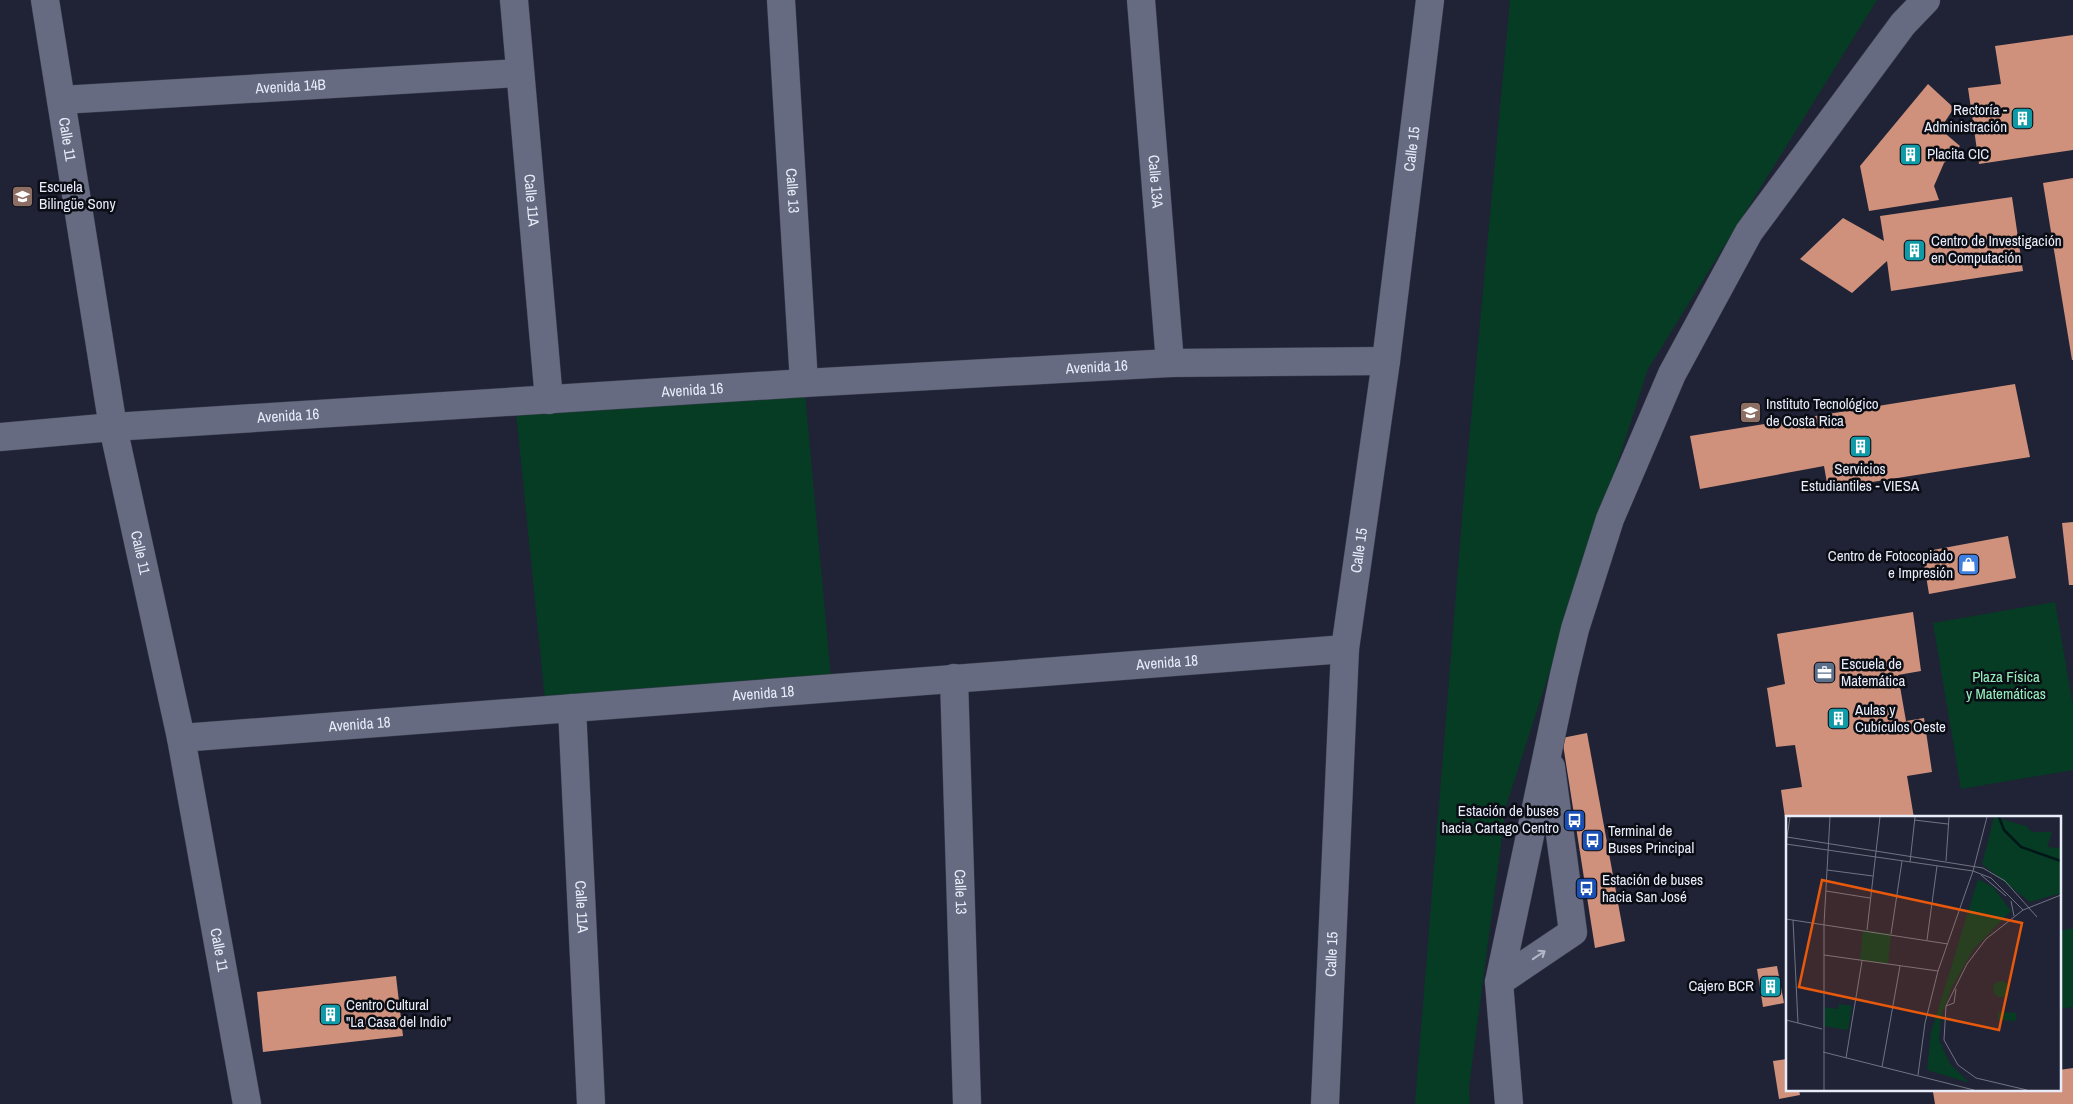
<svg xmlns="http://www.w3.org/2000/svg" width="2073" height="1104" font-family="'Archivo Narrow',sans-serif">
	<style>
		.green { fill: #063c24 }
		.building { fill: #d0917c }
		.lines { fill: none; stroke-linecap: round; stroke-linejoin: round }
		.minor-casing { stroke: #3a3d4d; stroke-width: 29 }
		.minor { stroke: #666b81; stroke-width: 28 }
		.oneway { stroke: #b5b8c9 }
		.labels { text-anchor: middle; stroke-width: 5; stroke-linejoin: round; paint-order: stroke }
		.street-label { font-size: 15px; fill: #e9ecf9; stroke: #0b0d15 }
		.poi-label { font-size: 15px; fill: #e9ecf9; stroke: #0b0d15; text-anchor: start }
		.park-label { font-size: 15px; fill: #95f0bd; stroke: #0b0d15 }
		.inset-river { fill: none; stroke: #001719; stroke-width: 2.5 }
		.inset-road { fill: none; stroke: #707383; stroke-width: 1 }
		.view { fill: #e8590c; fill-opacity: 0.15; stroke: #e8590c; stroke-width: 2.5 }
		.inset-edge { fill: none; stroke: #e9ecf9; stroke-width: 2.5 }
	</style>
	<rect width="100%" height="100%" fill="#1f2335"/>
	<g class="green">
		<polygon points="1510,0 1877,0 1648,369 1506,806 1469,1087 1470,1104 1415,1104 1463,506"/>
		<polygon points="804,383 832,688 546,710 515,402"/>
		<polygon points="2055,602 2073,706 2073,770 1961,789 1933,623"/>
		<polygon points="2073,928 2073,1007 2059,1009 2059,931"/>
	</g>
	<g class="building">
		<polygon points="2073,35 2073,150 1979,164 1968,88 2001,84 1995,46"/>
		<polygon points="1928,84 1954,108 1940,129 1960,146 1944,163 1934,186 1939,200 1869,211 1860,166"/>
		<polygon points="2073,178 2073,360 2072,360 2043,183"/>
		<polygon points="2012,197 2023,271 1891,291 1887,261 1852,293 1800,259 1843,218 1884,241 1880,216"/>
		<polygon points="2015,384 2030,457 1828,489 1824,466 1700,489 1690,436"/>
		<polygon points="2073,522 2073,585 2069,585 2062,523"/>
		<polygon points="2008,536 2016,578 1929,594 1922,552"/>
		<polygon points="1913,612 1921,671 1898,675 1906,721 1924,718 1932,772 1907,776 1914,818 1785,818 1781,790 1802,787 1795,745 1776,747 1767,688 1785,684 1777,634"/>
		<polygon points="1587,733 1625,941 1595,948 1562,738"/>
		<polygon points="1777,966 1784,1003 1763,1007 1757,969"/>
		<polygon points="396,976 403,1036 263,1052 257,992"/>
		<polygon points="1787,1059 1787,1090 1799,1090 1800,1095 1779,1099 1773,1061"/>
		<polygon points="2073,1068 2073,1104 1935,1104 1933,1092 1941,1090 2059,1090 2059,1070"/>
	</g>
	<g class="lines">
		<defs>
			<g id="minor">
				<path id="s1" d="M45 0 113 427 181 738 247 1104"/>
				<path id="s2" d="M514 0 549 400"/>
				<path id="s3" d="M781 0 804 383"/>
				<path id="s4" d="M1141 0 1170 363"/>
				<path id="s5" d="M61 100 520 73"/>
				<path id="s6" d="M0 437 113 427 804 383 1170 363 1386 361"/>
				<path id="s7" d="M954 678 967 1104"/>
				<path id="s8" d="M572 708 591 1104"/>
				<path id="s9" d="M181 738 1345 649"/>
				<polyline points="1499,982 1573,932 1551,767"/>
				<path id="s10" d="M1325 1104 1345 649 1386 361 1430 0"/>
				<polyline points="1509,1104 1499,982 1564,675 1575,629 1610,519 1672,374 1749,232 1903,24 1926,0"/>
			</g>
		</defs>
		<use href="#minor" class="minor-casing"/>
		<use href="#minor" class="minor"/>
	</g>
	<defs><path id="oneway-shaft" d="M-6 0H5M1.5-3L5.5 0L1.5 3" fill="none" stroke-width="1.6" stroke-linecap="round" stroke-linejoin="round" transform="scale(1.25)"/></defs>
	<use class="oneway" href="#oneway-shaft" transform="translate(1539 955) rotate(-34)"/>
	<defs>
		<symbol id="building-square" viewBox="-11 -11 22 22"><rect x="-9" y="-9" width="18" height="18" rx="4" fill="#0f9aa8" stroke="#0b0d15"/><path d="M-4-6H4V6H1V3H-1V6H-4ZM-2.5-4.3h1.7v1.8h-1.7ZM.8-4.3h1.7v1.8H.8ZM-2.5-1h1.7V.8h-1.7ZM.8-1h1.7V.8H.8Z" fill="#fff"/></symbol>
		<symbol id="school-square" viewBox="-11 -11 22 22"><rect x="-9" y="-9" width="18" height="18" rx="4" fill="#8d6e63" stroke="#0b0d15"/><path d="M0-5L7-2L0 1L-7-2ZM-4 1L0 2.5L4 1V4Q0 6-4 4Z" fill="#fff"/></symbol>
		<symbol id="university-square" viewBox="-11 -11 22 22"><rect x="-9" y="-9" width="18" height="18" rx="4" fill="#8d6e63" stroke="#0b0d15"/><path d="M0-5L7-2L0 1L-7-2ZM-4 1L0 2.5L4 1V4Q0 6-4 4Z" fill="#fff"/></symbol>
		<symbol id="shop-square" viewBox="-11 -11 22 22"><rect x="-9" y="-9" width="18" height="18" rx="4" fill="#3f7fe0" stroke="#0b0d15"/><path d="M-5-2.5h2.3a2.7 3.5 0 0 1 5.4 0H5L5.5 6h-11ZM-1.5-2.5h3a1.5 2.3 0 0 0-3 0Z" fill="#fff"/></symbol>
		<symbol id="office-square" viewBox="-11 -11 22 22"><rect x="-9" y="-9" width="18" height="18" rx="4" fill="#5c6f8a" stroke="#0b0d15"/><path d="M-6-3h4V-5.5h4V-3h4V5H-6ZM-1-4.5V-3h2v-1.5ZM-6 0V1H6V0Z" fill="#fff"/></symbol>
		<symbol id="bus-square" viewBox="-11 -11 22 22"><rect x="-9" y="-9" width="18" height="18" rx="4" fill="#1a4fb4" stroke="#0b0d15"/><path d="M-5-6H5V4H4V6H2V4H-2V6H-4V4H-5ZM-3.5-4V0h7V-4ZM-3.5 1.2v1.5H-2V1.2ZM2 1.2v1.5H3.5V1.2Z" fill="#fff"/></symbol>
	</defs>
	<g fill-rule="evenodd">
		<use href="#building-square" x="2010" y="106" width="25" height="25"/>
		<use href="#building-square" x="1898" y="142" width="25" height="25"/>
		<use href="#school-square" x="10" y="184" width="25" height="25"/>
		<use href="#building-square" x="1902" y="238" width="25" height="25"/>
		<use href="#university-square" x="1738" y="400" width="25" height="25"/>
		<use href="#building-square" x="1848" y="434" width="25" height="25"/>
		<use href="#shop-square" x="1956" y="552" width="25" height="25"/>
		<use href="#office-square" x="1812" y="660" width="25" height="25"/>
		<use href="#building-square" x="1826" y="706" width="25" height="25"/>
		<use href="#bus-square" x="1562" y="808" width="25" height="25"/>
		<use href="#bus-square" x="1580" y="828" width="25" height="25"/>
		<use href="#bus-square" x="1574" y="876" width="25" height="25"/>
		<use href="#building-square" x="1758" y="974" width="25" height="25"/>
		<use href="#building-square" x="318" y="1002" width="25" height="25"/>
	</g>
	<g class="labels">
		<g class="street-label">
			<text dy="5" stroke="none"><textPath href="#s5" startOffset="230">Avenida 14B</textPath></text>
			<text dy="5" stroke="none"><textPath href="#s1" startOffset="141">Calle 11</textPath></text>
			<text dy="5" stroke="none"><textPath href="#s10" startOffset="960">Calle 15</textPath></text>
			<text dy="5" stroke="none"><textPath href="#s4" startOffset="182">Calle 13A</textPath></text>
			<text dy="5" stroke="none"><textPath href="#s3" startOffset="191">Calle 13</textPath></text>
			<text dy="5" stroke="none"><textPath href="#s2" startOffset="201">Calle 11A</textPath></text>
			<text dy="5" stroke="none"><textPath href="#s6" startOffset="1099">Avenida 16</textPath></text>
			<text dy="5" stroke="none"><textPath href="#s6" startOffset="694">Avenida 16</textPath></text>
			<text dy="5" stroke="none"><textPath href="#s6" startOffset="289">Avenida 16</textPath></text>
			<text dy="5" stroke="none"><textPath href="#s10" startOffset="555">Calle 15</textPath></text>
			<text dy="5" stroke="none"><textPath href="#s1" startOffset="561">Calle 11</textPath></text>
			<text dy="5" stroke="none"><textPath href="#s9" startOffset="989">Avenida 18</textPath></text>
			<text dy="5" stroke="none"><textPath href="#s9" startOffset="584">Avenida 18</textPath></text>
			<text dy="5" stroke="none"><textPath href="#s9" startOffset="179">Avenida 18</textPath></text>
			<text dy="5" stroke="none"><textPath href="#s7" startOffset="214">Calle 13</textPath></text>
			<text dy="5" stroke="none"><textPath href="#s8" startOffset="199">Calle 11A</textPath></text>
			<text dy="5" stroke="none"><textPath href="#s1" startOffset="966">Calle 11</textPath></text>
			<text dy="5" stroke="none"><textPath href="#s10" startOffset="150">Calle 15</textPath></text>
		</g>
		<g class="poi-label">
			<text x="2007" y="115" text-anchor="end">Rectoría -<tspan x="2007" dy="17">Administración</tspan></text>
			<text x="1927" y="159">Placita CIC</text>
			<text x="39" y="192">Escuela<tspan x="39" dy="17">Bilingüe Sony</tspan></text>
			<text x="1931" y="246">Centro de Investigación<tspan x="1931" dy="17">en Computación</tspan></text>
			<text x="1766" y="409">Instituto Tecnológico<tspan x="1766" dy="17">de Costa Rica</tspan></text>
			<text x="1860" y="474" text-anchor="middle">Servicios<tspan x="1860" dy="17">Estudiantiles - VIESA</tspan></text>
			<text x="1953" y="561" text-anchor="end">Centro de Fotocopiado<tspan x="1953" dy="17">e Impresión</tspan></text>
			<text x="1841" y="669">Escuela de<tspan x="1841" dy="17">Matemática</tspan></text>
			<text x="1855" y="715">Aulas y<tspan x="1855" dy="17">Cubículos Oeste</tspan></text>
			<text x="1559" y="816" text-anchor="end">Estación de buses<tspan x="1559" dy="17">hacia Cartago Centro</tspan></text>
			<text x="1608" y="836">Terminal de<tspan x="1608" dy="17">Buses Principal</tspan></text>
			<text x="1602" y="885">Estación de buses<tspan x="1602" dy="17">hacia San José</tspan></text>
			<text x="1754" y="991" text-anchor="end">Cajero BCR</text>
			<text x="346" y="1010">Centro Cultural<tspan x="346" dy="17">"La Casa del Indio"</tspan></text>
		</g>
		<g class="park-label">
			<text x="2006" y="682">Plaza Física<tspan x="2006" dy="17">y Matemáticas</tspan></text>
		</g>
	</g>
	<g transform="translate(1786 816)">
		<rect width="275" height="275" fill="#1f2335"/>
		<path d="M208 1 240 10 246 16H266L261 31 273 32 275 36V77L244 86 196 48ZM192 63 207 71 225 95 187 134 165 173 155 200 153 224 164 248 184 267 141 254 145 217ZM77 114 105 118 102 148 74 144ZM207 173a8 8 0 1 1 16 0a8 8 0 1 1-16 0ZM53 188 66 190 62 214 38 210 39 191 52 193ZM212 196 230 197V205L212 204Z" fill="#063c24"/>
		<path class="inset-river" d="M213 1 218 14 235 31 275 45"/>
		<path class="inset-road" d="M4 1 0 28 187 55 205 62 237 94M128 4 162 8M1 21 197 52 219 65 251 101M160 45 163 1M124 46 129 1M41 54 87 60M195 59 220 80M40 75 84 82M225 85 228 100M0 103 162 128M7 104 12 207M81 114 94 1M105 118 116 45M141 124 151 50M38 139 152 155M160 190 168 187 170 173M0 204 36 213M37 236 188 274M60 242 76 145M96 251 114 150M132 259 139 207 152 155 187 55 201 1M38 274V108L44 1M241 274 190 262 172 249 158 224 160 190 181 148 200 123 237 94 275 79"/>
		<path class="view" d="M36 64 236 107 213 214 13 171Z"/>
		<rect width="275" height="275" class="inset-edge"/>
	</g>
</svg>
